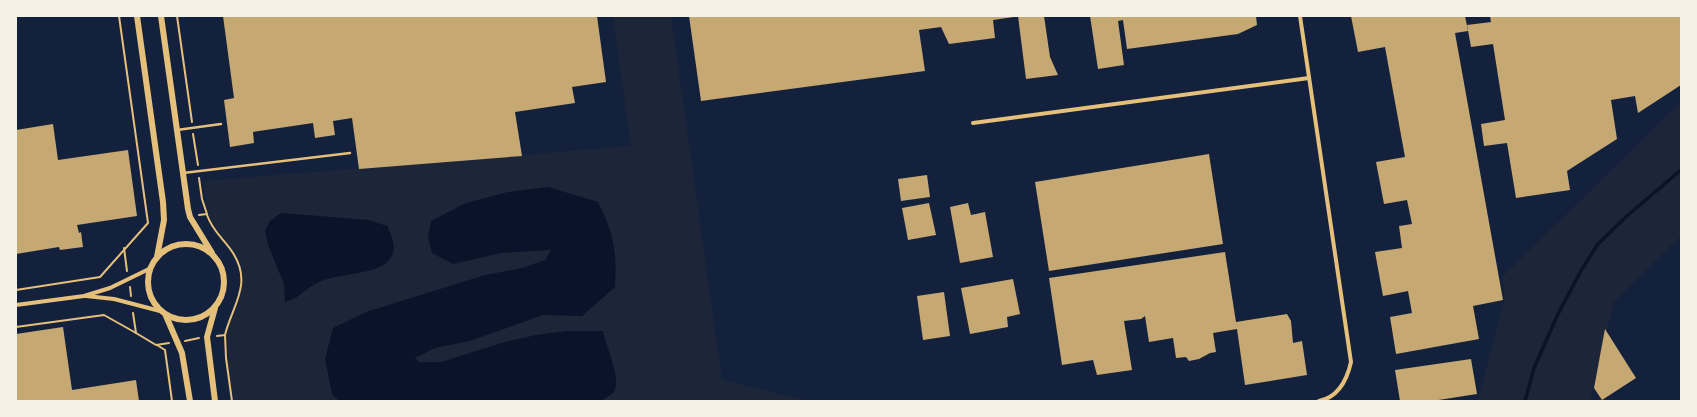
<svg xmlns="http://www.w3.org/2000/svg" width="1697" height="417" font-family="'Asap Condensed',sans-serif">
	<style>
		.green { fill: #1d2539 }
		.water { fill: #0b132b }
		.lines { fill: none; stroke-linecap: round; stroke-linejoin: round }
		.stream { stroke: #0b132b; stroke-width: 3.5 }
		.building { fill: #c6a872 }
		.path { stroke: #e5c07b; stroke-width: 2 }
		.service { stroke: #e5c07b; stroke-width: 2.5 }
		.minor { stroke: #e5c07b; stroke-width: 4 }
		.tertiary { stroke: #e5c07b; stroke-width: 6 }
	</style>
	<rect width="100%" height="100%" fill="#14213d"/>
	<g class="green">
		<path d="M613 16H671L722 380 808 401H234C231 382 224 356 226 337 229 313 247 294 242 269 237 249 222 239 212 223 206 210 205 194 203 181L631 146Z"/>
		<polygon points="1681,102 1681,236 1614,302 1590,401 1478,401 1505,297 1502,277"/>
	</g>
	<g class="water">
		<path d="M548 187 598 202C614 233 617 253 615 287L582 316 543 315 470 341 435 348 415 358 419 362H441L505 342 536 335 567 331H603C606 344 618 374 616 386 615 394 607 397 601 401H339L332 394 325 359 333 328 366 312 485 275 522 268 545 260 551 250 501 253 453 264 432 253 428 237 431 221 466 203 508 192Z"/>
		<path d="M281 213 369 220 387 226C415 279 348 269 319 282 307 287 299 299 285 302L284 284 268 245 265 230 270 221Z"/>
	</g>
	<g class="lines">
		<polyline class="stream" points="1525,401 1534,368 1558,314 1582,269 1598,244 1627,216 1681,170"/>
	</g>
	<g class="building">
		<polygon points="223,16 597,16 606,82 572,87 575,103 515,112 522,156 359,169 352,118 333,121 335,135 315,138 313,123 253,132 254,143 230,147 224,100 234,98"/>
		<polygon points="689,16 1014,16 1014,17 993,20 995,38 949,44 941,27 919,30 925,71 701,101"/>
		<polygon points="1018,16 1044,16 1050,57 1058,75 1026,79"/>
		<polygon points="1090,16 1256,16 1257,25 1238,34 1127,49 1123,20 1118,21 1124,65 1098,69"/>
		<polygon points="1351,16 1465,16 1468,31 1455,33 1503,300 1473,306 1479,339 1396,354 1390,317 1412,313 1408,291 1383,296 1375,252 1402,248 1399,226 1412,224 1407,200 1384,204 1376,162 1405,157 1385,47 1358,52"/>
		<polygon points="1490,16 1681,16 1681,85 1638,113 1635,96 1611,100 1617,139 1567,171 1570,190 1516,198 1507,143 1484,146 1481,124 1505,120 1493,44 1471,47 1467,25 1491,22"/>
		<polygon points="53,124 58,160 128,150 137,216 77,225 79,233 81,232 83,247 60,250 59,247 16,254 16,130"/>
		<polygon points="1209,154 1223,244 1049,271 1035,182"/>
		<polygon points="927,175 930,197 901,201 898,179"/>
		<polygon points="929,203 936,235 908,240 902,208"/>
		<polygon points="968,203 971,215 985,212 993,257 960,263 950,207"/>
		<polygon points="1225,252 1236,322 1287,314 1291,321 1293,343 1302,341 1307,375 1245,385 1237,329 1213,333 1216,352 1210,353 1199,359 1189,361 1186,357 1176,358 1173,338 1149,342 1145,316 1141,319 1124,321 1132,370 1097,375 1093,360 1062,365 1049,278"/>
		<polygon points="1013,279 1020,314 1007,317 1008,327 970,334 961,288"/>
		<polygon points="944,292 950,336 923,340 917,296"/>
		<polygon points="63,327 72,390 136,380 139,401 16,401 16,334"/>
		<polygon points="1605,329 1636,378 1602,400 1594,388"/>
		<polygon points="1471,359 1477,394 1432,401 1400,401 1395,370"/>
	</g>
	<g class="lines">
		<g class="path">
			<polyline points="177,16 192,122"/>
			<polyline points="193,134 198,165"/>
			<polyline points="199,215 207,214 202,199 199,178"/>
			<path d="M207 215C213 232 224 239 233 253 253 284 232 306 225 335L217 336"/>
			<polyline points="124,248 127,271"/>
			<polyline points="130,287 131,296"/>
			<polyline points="16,290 100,277 148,223 119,16"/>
			<polyline points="16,327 104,315 136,333 133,313"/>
			<polyline points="136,333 156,345 169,343"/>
			<polyline points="225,335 226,358 232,401"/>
			<polyline points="185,341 199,338"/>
			<polyline points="157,345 165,350 172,401"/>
		</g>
		<g class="service">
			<polyline points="177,130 221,124"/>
			<polyline points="183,173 350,153"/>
		</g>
		<g class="minor">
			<path d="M1300 16 1351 362C1347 380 1339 397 1319 401"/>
			<polyline points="973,123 1309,78"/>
			<polyline points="86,296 114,299 160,311"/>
			<polyline points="16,305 84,296 110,288 149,269"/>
		</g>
		<g class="tertiary">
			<polyline points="137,16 163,202 164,220 157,257"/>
			<polyline points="161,16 188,209 190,217 212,253"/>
			<circle cx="186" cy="282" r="38"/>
			<polyline points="215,308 207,337 215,401"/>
			<polyline points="166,316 182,353 190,401"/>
		</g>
	</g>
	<rect width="1697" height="417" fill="none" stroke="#f6f1e7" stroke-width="34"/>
</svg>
